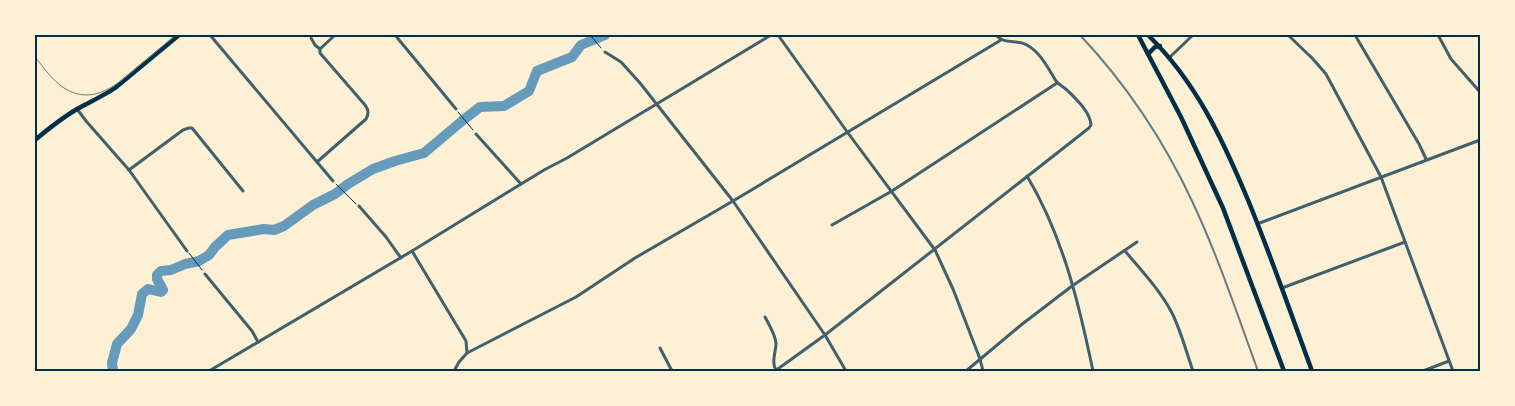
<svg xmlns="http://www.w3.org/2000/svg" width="1515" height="406" font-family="Rubik,sans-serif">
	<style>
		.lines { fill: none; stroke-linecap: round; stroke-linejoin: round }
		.river { stroke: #669bbc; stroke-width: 10 }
		.path { stroke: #003049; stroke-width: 1 }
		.minor { stroke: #3f606c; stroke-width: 3 }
		.secondary { stroke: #003049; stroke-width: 4.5 }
		.primary { stroke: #003049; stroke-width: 4.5 }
		.tram { stroke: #657d81; stroke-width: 1 }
		.rail { stroke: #657d81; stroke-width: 2 }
		.neatline { fill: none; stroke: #003049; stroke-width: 2 }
	</style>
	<rect width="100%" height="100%" fill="#fdf0d5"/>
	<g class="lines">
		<polyline class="river" points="113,371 112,363 117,344 131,329 138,315 142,294 148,289 161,292 163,290 157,279 157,275 161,271 171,270 185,264 199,261 209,255 215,247 228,235 264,229 274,230 284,226 313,205 335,194 348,184 373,169 395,161 424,153 462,121 480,107 504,106 529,91 537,71 572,57 581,45 605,35"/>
		<g class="path">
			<polyline points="590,35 601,48"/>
			<polyline points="458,112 473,130"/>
			<polyline points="336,184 356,204"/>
			<polyline points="189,253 202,270"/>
		</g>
		<g class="minor">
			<polyline points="210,35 333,181"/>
			<polyline points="395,35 456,109"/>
			<polyline points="778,35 848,133 935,250 953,289 980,359 983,371"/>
			<polyline points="1288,35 1312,58 1326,74 1381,177 1453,371"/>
			<polyline points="1355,35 1419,144 1426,159"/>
			<polyline points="1438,35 1451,59 1480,92"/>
			<polyline points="311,38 315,45 320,49"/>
			<polyline points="605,52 621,62 640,83 733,201 825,335 846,371"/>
			<polyline points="1170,57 1193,35"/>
			<polyline points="77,109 86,121 129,170 187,251"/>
			<polyline points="476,134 521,184"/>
			<path d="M317 162 366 119C369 114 369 110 365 105L320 53V49L335 35"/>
			<polyline points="129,170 183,130 189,128 192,128 243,191"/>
			<path d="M1027 176C1063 236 1079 304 1093 371"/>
			<polyline points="359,206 386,237 401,258"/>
			<polyline points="1257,224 1480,140"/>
			<polyline points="832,225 892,191 1057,83"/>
			<polyline points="412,251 466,341 467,353"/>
			<path d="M1125 251C1141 270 1160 290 1172 313 1181 331 1186 351 1193 371"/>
			<polyline points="205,274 252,331 258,342"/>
			<polyline points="1282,288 1405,242"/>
			<path d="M765 317C769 325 775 334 776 343 776 352 771 362 776 370"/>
			<polyline points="660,348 672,371"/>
			<polyline points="209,371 412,251 544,170 567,158 771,35"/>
			<polyline points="454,371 459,362 467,353 576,297 635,258 733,201 1001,40"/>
			<path d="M775 371 825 335 1089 128 1091 125C1090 112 1077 100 1068 91 1064 87 1059 85 1056 81 1048 68 1041 53 1027 45 1017 39 1004 45 996 35"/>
			<polyline points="966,371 1021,325 1072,286 1137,242"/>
			<polyline points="1423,371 1449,361"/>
		</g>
		<path class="secondary" d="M35 140C48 129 62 118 77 109 90 102 103 96 115 88L179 35"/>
		<g class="primary">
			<polyline points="1138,35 1181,117 1223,208 1284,371"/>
			<path d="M1148 35C1196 82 1222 138 1248 200 1271 256 1291 314 1312 371"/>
			<polyline points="1148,54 1155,47 1160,46"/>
		</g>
		<path class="tram" d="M35 57C44 68 53 81 64 88 94 107 119 83 140 65 152 55 164 45 176 35"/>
		<path class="rail" d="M1080 35C1126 84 1164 141 1192 201 1218 256 1237 314 1258 371"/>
	</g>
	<rect width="1515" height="406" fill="none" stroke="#fdf0d5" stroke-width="72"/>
	<rect x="36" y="36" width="1443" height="334" class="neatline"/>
</svg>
